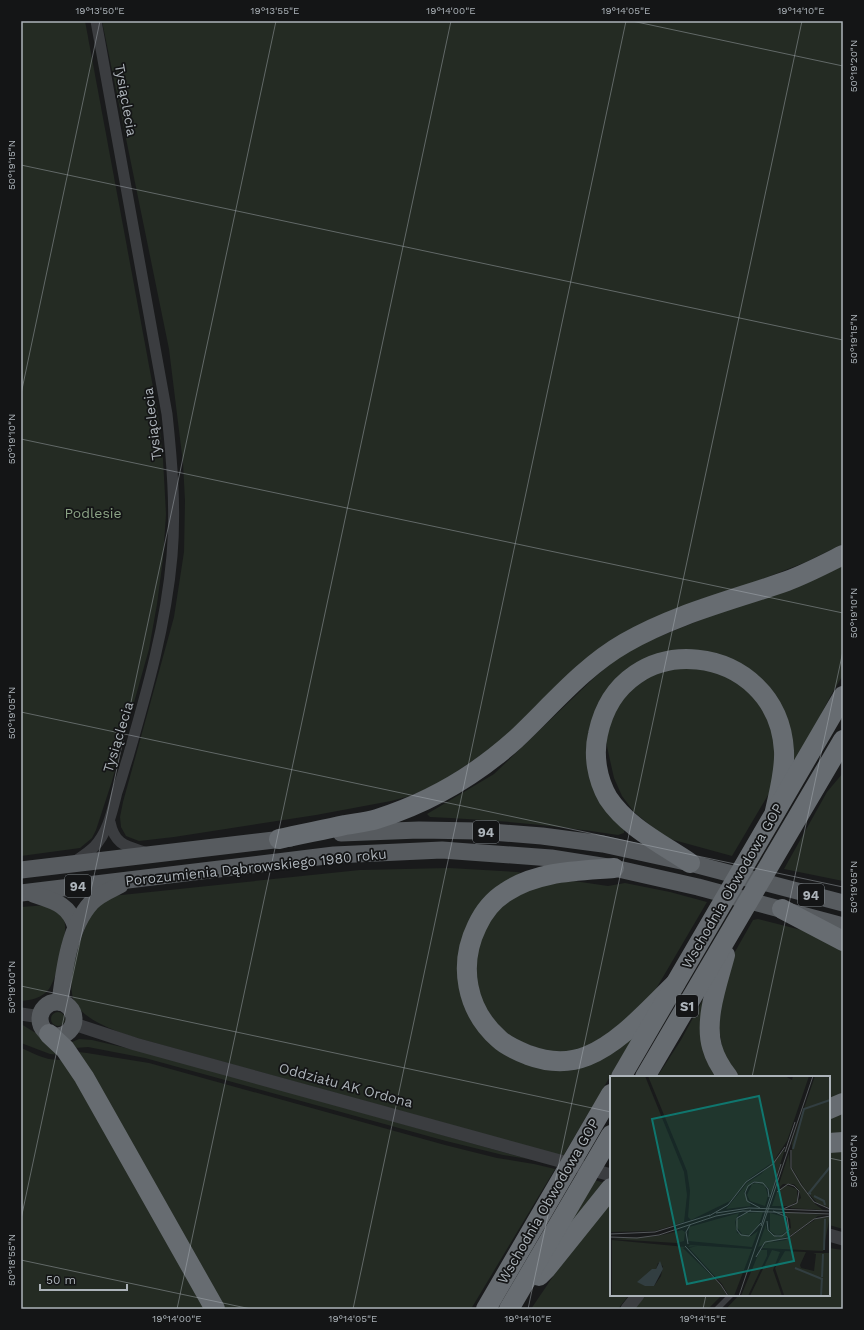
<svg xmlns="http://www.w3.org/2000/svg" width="864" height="1330" font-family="'Work Sans',sans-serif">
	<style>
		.green { fill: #242b23 }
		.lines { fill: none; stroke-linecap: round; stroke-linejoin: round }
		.service { stroke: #3b3d40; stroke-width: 5.5 }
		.minor { stroke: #3b3d40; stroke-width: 11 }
		.tertiary { stroke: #3b3d40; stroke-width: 13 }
		.primary { stroke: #575b5f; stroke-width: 17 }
		.motorway { stroke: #676c71; stroke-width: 20 }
		.ticks { fill: none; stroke: #adb4ba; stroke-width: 1; stroke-opacity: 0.45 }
		.labels { text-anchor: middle; stroke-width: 3.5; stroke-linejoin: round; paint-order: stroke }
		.shield { fill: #141516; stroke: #7f8489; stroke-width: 1 }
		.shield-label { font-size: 13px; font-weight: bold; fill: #adb4ba }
		.street-label { font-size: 14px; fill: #adb4ba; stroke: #141516 }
		.park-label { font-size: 14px; fill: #8ba385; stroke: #141516 }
		.inset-river { fill: none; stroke: #323e41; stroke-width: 2 }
		.inset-road { fill: none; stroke: #54585b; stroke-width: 1 }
		.view { fill: #0f766e; fill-opacity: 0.15; stroke: #0f766e; stroke-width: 2 }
		.inset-edge { fill: none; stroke: #adb4ba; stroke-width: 2 }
		.neatline { fill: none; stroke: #adb4ba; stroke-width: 1.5 }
		.ticks-label { font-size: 10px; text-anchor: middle; fill: #adb4ba }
	</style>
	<rect width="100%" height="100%" fill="#191a1b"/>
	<g class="green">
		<polygon points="21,21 85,21 158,414 163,459 166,514 163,559 157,604 149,649 112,781 96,830 92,838 80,848 21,856"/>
		<polygon points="102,21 843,21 843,544 806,562 742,587 698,600 505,739 438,784 410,796 391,801 316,815 174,837 139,841 126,836 121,827 120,817 123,802 174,617 184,552 185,501 183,463 169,349"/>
		<path d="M843 562V675L831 695 795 765 783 715 705 652 682 649 655 655 640 661 623 672 608 689 598 703 593 717 589 733 624 826V833L618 835C556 825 493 820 430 817L427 814 494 774 596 676 629 649Z"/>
		<polygon points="663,668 708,668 748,688 769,718 777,758 771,790 732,856 670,839 657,831 634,812 622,796 614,778 606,742 613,709 622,696"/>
		<polygon points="843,773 843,881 784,869 827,792"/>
		<path d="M449 868 517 872 526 874 509 884 460 972 522 1063 634 1036 563 1156 130 1036C113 1030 85 1020 75 1003 65 984 78 947 85 928 86 924 87 917 90 914 94 908 106 901 112 896L360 870Z"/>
		<polygon points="574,881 608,886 625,883 670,892 707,902 653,994 631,1019 582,1050 550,1053 504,1035 482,1002 475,973 474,961 484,928 499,908 508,901 542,884"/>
		<path d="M48 905C53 909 62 914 64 920 69 932 57 978 49 989 42 998 32 1000 21 1001V907Z"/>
		<polygon points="758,919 813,933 843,949 843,1098 829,1104 829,1077 737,1077 724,1057 717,1019 732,957 753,920"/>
		<polygon points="706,994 716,1077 657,1077 681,1040"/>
		<circle cx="58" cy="1019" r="7"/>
		<polygon points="21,1024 44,1038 60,1055 50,1054 21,1043"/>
		<polygon points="79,1039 92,1040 152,1054 528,1159 503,1155 446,1141 145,1058 88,1047 75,1048 72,1042"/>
		<path d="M21 1048C35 1054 52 1064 67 1058L209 1309H21Z"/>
		<polygon points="78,1052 87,1053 149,1063 445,1145 497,1158 534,1164 555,1169 471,1309 224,1309"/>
		<polygon points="843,1114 843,1134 829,1134 829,1119"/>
		<polygon points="843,1149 843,1229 829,1225 829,1150"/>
		<polygon points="595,1180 604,1183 565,1232"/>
		<polygon points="611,1201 611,1295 629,1295 618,1309 531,1309 554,1275"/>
		<polygon points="829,1248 843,1250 843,1309 726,1309 739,1295 829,1295"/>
		<polygon points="646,1295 722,1295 708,1309 634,1309"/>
	</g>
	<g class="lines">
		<polyline class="service" points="717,1309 731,1295"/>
		<g class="minor">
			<path d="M110 822C115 846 127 846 148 853"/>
			<path d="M74 862C81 857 88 853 94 847 108 832 112 812 117 792 121 781 124 769 128 757 147 691 166 625 172 556 176 509 172 461 167 414L96 21"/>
		</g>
		<g class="tertiary">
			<polyline points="21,1014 41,1017"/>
			<polyline points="74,1024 135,1044 611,1175"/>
			<polyline points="829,1235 843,1239"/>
			<polyline points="627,1309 638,1295"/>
		</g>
		<g class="primary">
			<polyline points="341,833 419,830 479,831 542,836 603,844 690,863 843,903"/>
			<polyline points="21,870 291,838"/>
			<polyline points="21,893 334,855 442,850 551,858 614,868 698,887 843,926"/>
			<path d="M33 894C54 901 69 904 76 927"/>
			<path d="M60 1002C64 971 69 927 91 903 98 895 110 890 120 885"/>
			<circle cx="57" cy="1019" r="17"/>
		</g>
		<g class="motorway">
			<path d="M279 839C301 834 323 830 345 825 356 823 367 822 377 819 428 803 476 775 516 739 551 706 583 667 625 643 675 614 733 600 787 581 806 574 825 564 843 555"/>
			<path d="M690 863C662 844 627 827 608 798 597 779 593 755 598 734 621 623 778 641 784 751 785 771 779 792 775 811"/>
			<path d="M614 868C578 871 537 871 506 892 493 900 483 913 477 926 458 965 466 1010 499 1039 506 1046 518 1051 528 1055 547 1062 567 1064 587 1056 620 1043 650 1008 675 984"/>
			<polyline points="782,909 843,941"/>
			<path d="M725 955C718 982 704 1019 712 1047 715 1058 721 1068 728 1077"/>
			<polyline points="49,1034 65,1049 84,1077 215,1309"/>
			<polyline points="621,1077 843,696"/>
			<polyline points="645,1077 843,740"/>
			<polyline points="829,1109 843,1103"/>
			<polyline points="829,1143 843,1142"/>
			<polyline points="539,1276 546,1269 611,1188"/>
			<polyline points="486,1309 611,1094"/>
			<polyline points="509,1309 611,1135"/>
		</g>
	</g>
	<path class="ticks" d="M632 21 843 66M21 165 843 340M21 394 100 21M21 439 843 613M21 712 843 887M21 986 611 1112M752 1077 843 651M829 1158 843 1161M21 1219 276 21M21 1260 251 1309M177 1309 451 21M353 1309 626 21M528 1309 802 21M703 1309 706 1295"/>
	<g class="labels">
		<g class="shield">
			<rect x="473" y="821" width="26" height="22" rx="3"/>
			<rect x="65" y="875" width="26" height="22" rx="3"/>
			<rect x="798" y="884" width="26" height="22" rx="3"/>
			<rect x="676" y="995" width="22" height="22" rx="3"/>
		</g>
		<g class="shield-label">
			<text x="486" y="837">94</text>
			<text x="78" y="891">94</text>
			<text x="811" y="900">94</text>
			<text x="687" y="1011">S1</text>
		</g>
		<g class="street-label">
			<text transform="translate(126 100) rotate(80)" y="5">Tysiąclecia</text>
			<text transform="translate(152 424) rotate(-97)" y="5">Tysiąclecia</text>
			<text transform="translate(118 737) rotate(-73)" y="5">Tysiąclecia</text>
			<text transform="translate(256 867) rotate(-6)" y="5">Porozumienia Dąbrowskiego 1980 roku</text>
			<text transform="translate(732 886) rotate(-60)" y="5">Wschodnia Obwodowa GOP</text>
			<text transform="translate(346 1085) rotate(15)" y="5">Oddziału AK Ordona</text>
			<text transform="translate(548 1201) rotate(-60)" y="5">Wschodnia Obwodowa GOP</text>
		</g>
		<g class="park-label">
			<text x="93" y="518">Podlesie</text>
		</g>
	</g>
	<g transform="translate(610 1076)">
		<rect width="220" height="220" fill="#191a1b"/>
		<path d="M0 0H35L74 96 77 119 74 146 45 155 0 156ZM38 0H175L182 4 183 0H199L177 65 163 86 140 102 120 125 81 144 78 141 80 115 77 95ZM205 0H220V132L207 127 195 113 182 92V67ZM175 73 161 117 158 111 144 105 134 116 141 130 116 133 137 107 151 98ZM179 77 180 91 205 128 213 134 180 132 191 122 189 114 184 108H173L167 114ZM147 107 155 110 158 120 155 130 140 125 137 119 142 108ZM176 109 187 113V125L180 130H162L167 115ZM153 136 149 149 140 159 132 158 126 150V145L135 137ZM172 136 215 139 208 140 181 159 148 171 156 148V153L168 161 181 152 180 143ZM129 137 125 146 127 157 141 160 148 155 142 171 78 165 79 151ZM160 137 175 141 179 150 175 158 166 159 160 155ZM220 140 213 175 152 172 157 167 176 164 206 143ZM72 154 75 156 74 165 67 167 0 163 48 160ZM2 164 76 171 73 172 111 209 117 220H2ZM48 187 53 190 51 200 44 210H37L41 194 46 193ZM80 169 142 173 124 220H119L112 208 79 172 87 170 78 171ZM150 174H157V180L138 220H131ZM162 174 170 176 163 194 172 220H140ZM175 175 196 176 190 189 191 192 204 195 206 178 203 177H220V220L174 219 165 192Z" fill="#242b23" fill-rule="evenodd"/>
		<path d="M50 185 53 193 44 210H35L27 206 42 193H46Z" fill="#323e41"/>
		<path class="inset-river" d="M183 73 194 33 220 24M201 118 199 117 220 91M204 120 214 125 215 129M214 174 215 143M185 192 212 203M212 201 213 178M211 220 212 202"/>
		<path class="inset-road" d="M181 74V92L191 109 204 126 220 133M175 76 185 46M167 116 178 108 184 110 189 115 187 127 173 133M150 132 137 125 135 117 138 110 144 106 153 107 158 113 159 121M141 134 127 142V154L131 159 139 160 151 147M106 137 139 132 220 135M99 140 118 129 136 106 163 88 175 71M157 145 158 154 164 160H172L179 154 177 141 163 135M151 150 171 88M0 158 45 156 100 139M0 161 27 162 49 159 106 140 133 135 220 138M78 168 76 156 80 149M75 170 111 209 118 220M146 181 155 166 178 162 204 143 220 140M129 220 203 0"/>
		<path class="view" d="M149 20 184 185 77 208 42 43Z"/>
		<rect width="220" height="220" class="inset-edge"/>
	</g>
	<rect width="864" height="1330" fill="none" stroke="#141516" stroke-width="44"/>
	<path d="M40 1284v6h87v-6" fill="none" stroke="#adb4ba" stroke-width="2"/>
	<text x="46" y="1284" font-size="12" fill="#adb4ba" stroke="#141516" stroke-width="3" paint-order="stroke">50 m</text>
	<rect x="22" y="22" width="820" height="1286" class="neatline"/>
	<g class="ticks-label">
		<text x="100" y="14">19°13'50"E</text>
		<text x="275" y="14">19°13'55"E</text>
		<text x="451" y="14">19°14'00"E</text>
		<text x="626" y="14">19°14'05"E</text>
		<text x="801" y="14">19°14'10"E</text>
		<text transform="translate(853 66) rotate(-90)" y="4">50°19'20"N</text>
		<text transform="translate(11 165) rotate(-90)" y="4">50°19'15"N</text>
		<text transform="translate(853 339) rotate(-90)" y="4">50°19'15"N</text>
		<text transform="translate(11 439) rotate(-90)" y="4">50°19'10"N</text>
		<text transform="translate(853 613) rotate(-90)" y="4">50°19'10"N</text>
		<text transform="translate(11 713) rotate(-90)" y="4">50°19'05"N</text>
		<text transform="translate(853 887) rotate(-90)" y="4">50°19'05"N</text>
		<text transform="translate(11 987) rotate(-90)" y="4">50°19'00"N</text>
		<text transform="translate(853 1161) rotate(-90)" y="4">50°19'00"N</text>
		<text transform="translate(11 1260) rotate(-90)" y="4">50°18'55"N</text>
		<text x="177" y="1322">19°14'00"E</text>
		<text x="353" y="1322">19°14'05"E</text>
		<text x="528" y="1322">19°14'10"E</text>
		<text x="703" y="1322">19°14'15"E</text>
	</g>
</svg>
